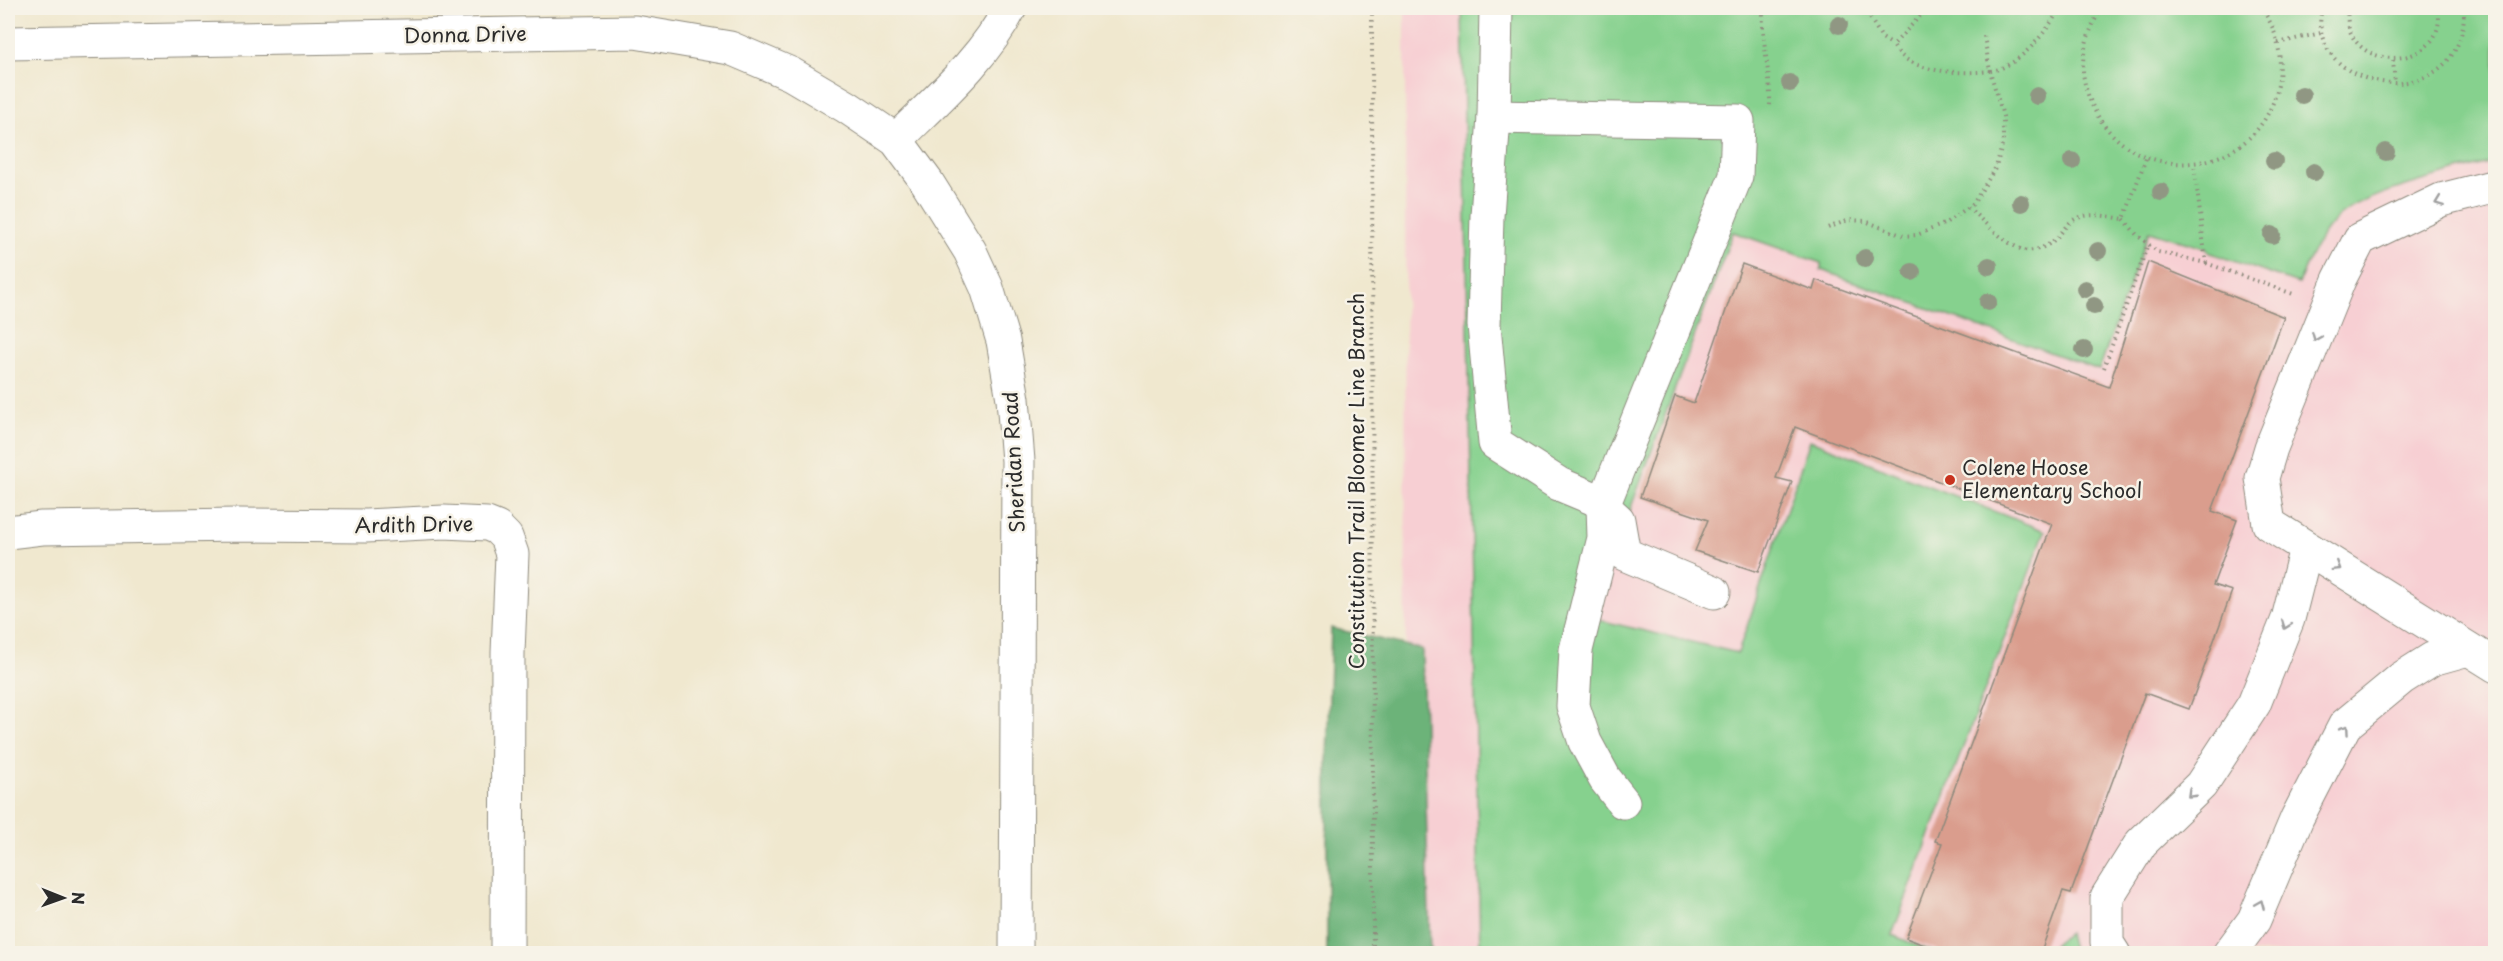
<svg xmlns="http://www.w3.org/2000/svg" width="2503" height="961" font-family="'Playpen Sans',sans-serif">
	<style>
		.built { fill: #f7cfd3 }
		.green { fill: #86d18e; stroke: #587e5c; stroke-width: 1.5 }
		.forest { fill: #6cb379; stroke: #4c6f52; stroke-width: 1.5 }
		.building { fill: #da9d8d }
		.lines { fill: none; stroke-linecap: round; stroke-linejoin: round }
		.minor-casing { stroke: #8e8a7d; stroke-width: 35 }
		.path { stroke: #8e8a7d; stroke-width: 4; stroke-dasharray: 1.5 4.5; stroke-linecap: butt }
		.minor { stroke: #fff; stroke-width: 33 }
		.tree { fill: #909783 }
		.oneway { stroke: #a0a0a0 }
		.poi-dot { fill: #c8321e; stroke: #f7f3e8; stroke-width: 2 }
		.labels { text-anchor: middle; stroke-width: 5; stroke-linejoin: round; paint-order: stroke }
		.street-label { font-size: 20px; fill: #2b2b2b; stroke: #f7f3e8 }
		.poi-label { font-size: 20px; fill: #2b2b2b; stroke: #f7f3e8; text-anchor: start }
	</style>
	<rect width="100%" height="100%" fill="#f7f3e8"/>
	<filter id="ink" filterUnits="userSpaceOnUse"><feTurbulence type="fractalNoise" baseFrequency=".0167" numOctaves="2"/><feDisplacementMap in="SourceGraphic" scale="12" xChannelSelector="R" yChannelSelector="G"/><feConvolveMatrix kernelMatrix="1 2 1 2 8 2 1 2 1" color-interpolation-filters="sRGB"/></filter>
	<filter id="wash" filterUnits="userSpaceOnUse"><feTurbulence type="fractalNoise" baseFrequency=".008" numOctaves="4" result="noise"/><feDisplacementMap in="SourceGraphic" scale="24" xChannelSelector="R" yChannelSelector="G"/><feGaussianBlur stdDeviation="1.35" result="paint"/><feColorMatrix in="noise" values="0 0 0 0 0 0 0 0 0 0 0 0 0 0 0 0 0 1.4 0 .05"/><feComposite in="paint" operator="in"/></filter>
	<g filter="url(#wash)">
		<rect width="100%" height="100%" fill="#f0e8cf"/>
		<polygon class="built" points="1405,8 2495,8 2495,953 1406,953"/>
		<g class="green">
			<path d="M1462 8H2495V161C2455 173 2357 193 2332 223 2316 241 2308 262 2298 284L2208 252 2207 249 2149 231 2099 370 1821 270V263L1733 232 1590 618 1738 653 1810 440 2045 531 1892 935 1935 953H1480Z"/>
			<polygon points="2068,933 2073,953 2051,953 2055,943"/>
		</g>
		<polygon class="forest" points="1331,628 1422,649 1430,953 1327,953 1327,762"/>
		<g id="blocks">
			<polygon class="building" points="2148,262 2284,317 2212,511 2237,520 2213,585 2232,591 2189,709 2145,693 2071,893 2063,891 2040,954 1947,954 1906,938 1942,843 1935,841 2052,524 1795,427 1776,478 1792,482 1758,572 1695,551 1708,520 1640,497 1675,396 1694,403 1742,264 1813,290 1816,280 2109,387"/>
		</g>
	</g>
	<g filter="url(#ink)">
		<use href="#blocks" fill-opacity="0" stroke="#8e8a7d" stroke-width="1.5"/>
		<g class="lines">
			<defs>
				<g id="minor">
					<polyline points="1496,8 1494,117 1487,216 1484,325 1495,443 1559,484 1595,499 1618,520 1624,554 1714,592"/>
					<polyline points="8,43 635,32 730,48 791,74 847,107 896,140 927,182 970,251 987,288 1003,341 1013,399 1018,461 1016,954"/>
					<polyline points="1494,117 1738,121 1736,176 1603,506 1604,538 1576,650 1573,706 1585,742 1605,779 1623,802"/>
					<path d="M896 140C937 99 984 59 1010 8"/>
					<polyline points="2496,186 2441,200 2360,239 2339,280 2271,448 2262,478 2269,524 2496,666"/>
					<polyline points="8,532 42,528 238,525 366,526 444,522 487,524 497,528 506,537 512,554 508,653 507,954"/>
					<polyline points="2114,954 2107,943 2107,897 2141,843 2201,785 2254,704 2288,619 2306,548"/>
					<polyline points="2229,954 2254,920 2297,818 2345,725 2402,678 2432,659 2468,649"/>
				</g>
			</defs>
			<use href="#minor" class="minor-casing"/>
			<g class="path">
				<polyline points="1372,8 1373,954"/>
				<polyline points="1694,8 1695,8"/>
				<path d="M1763 8C1761 41 1771 73 1770 106"/>
				<polyline points="1864,8 1882,38 1893,45"/>
				<path d="M2101 8C2092 25 2084 43 2083 63 2082 78 2087 94 2093 107 2134 192 2260 178 2278 85 2283 57 2278 30 2261 8"/>
				<path d="M2322 8C2302 94 2467 121 2464 8"/>
				<path d="M2348 8C2339 76 2450 73 2438 8"/>
				<polyline points="2347,11 2394,11 2399,8"/>
				<path d="M1984 36 1990 71C2018 68 2047 32 2060 8"/>
				<polyline points="2278,43 2321,33"/>
				<polyline points="2393,60 2395,84"/>
				<path d="M1968 207C1979 218 2009 247 2024 250 2034 252 2047 247 2054 240 2063 233 2066 222 2078 218 2092 212 2109 217 2124 219L2146 158"/>
				<polyline points="2124,219 2137,235 2158,252 2206,263 2194,164"/>
				<path d="M1828 228 1848 220 1865 221 1904 236 1917 235 1944 224 1973 204 1996 167 2003 142V116L1990 71C1962 74 1908 74 1893 45L1921 15"/>
				<polyline points="2206,263 2296,295"/>
				<polyline points="2104,368 2148,244"/>
			</g>
			<use href="#minor" class="minor"/>
		</g>
		<g class="tree">
			<circle cx="1839" cy="25" r="9"/>
			<circle cx="1790" cy="83" r="9"/>
			<circle cx="2302" cy="95" r="9"/>
			<circle cx="2037" cy="96" r="9"/>
			<circle cx="2386" cy="152" r="9"/>
			<circle cx="2072" cy="161" r="9"/>
			<circle cx="2274" cy="161" r="9"/>
			<circle cx="2314" cy="172" r="9"/>
			<circle cx="2161" cy="192" r="9"/>
			<circle cx="2021" cy="203" r="9"/>
			<circle cx="2272" cy="235" r="9"/>
			<circle cx="2098" cy="251" r="9"/>
			<circle cx="1865" cy="258" r="9"/>
			<circle cx="1989" cy="266" r="9"/>
			<circle cx="1912" cy="272" r="9"/>
			<circle cx="2085" cy="289" r="9"/>
			<circle cx="1988" cy="302" r="9"/>
			<circle cx="2094" cy="306" r="9"/>
			<circle cx="2084" cy="350" r="9"/>
		</g>
		<defs><path id="oneway-chevron" d="M-2-3.5L2.5 0L-2 3.5" fill="none" stroke-width="1.6" stroke-linecap="round" stroke-linejoin="round" transform="scale(1.5)"/></defs>
		<g class="oneway">
			<use href="#oneway-chevron" transform="translate(2439 202) rotate(159)"/>
			<use href="#oneway-chevron" transform="translate(2316 337) rotate(112)"/>
			<use href="#oneway-chevron" transform="translate(2337 567) rotate(32)"/>
			<use href="#oneway-chevron" transform="translate(2286 625) rotate(110)"/>
			<use href="#oneway-chevron" transform="translate(2345 729) rotate(-55)"/>
			<use href="#oneway-chevron" transform="translate(2191 794) rotate(136)"/>
			<use href="#oneway-chevron" transform="translate(2260 904) rotate(-67)"/>
		</g>
	</g>
	<circle class="poi-dot" cx="1950" cy="480" r="6"/>
	<g class="labels">
		<g class="street-label">
			<text transform="translate(465 35) rotate(-1)" y="7">Donna Drive</text>
			<text transform="translate(1014 462) rotate(-93)" y="7">Sheridan Road</text>
			<text transform="translate(1357 481) rotate(-90)" y="7">Constitution Trail Bloomer Line Branch</text>
			<text transform="translate(414 525) rotate(-1)" y="7">Ardith Drive</text>
		</g>
		<g class="poi-label">
			<text x="1962" y="475">Colene Hoose<tspan x="1962" dy="23">Elementary School</tspan></text>
		</g>
	</g>
	<rect width="2503" height="961" fill="none" stroke="#f7f3e8" stroke-width="30"/>
	<g transform="translate(63 898) rotate(91)" stroke="#f7f3e8" stroke-width="4.5" paint-order="stroke">
	<path d="M0-4.5L10 22L0 15L-10 22Z" fill="#2b2b2b"/>
	<text y="-9" font-size="16" font-weight="bold" text-anchor="middle" fill="#2b2b2b">N</text>
	</g>
</svg>
